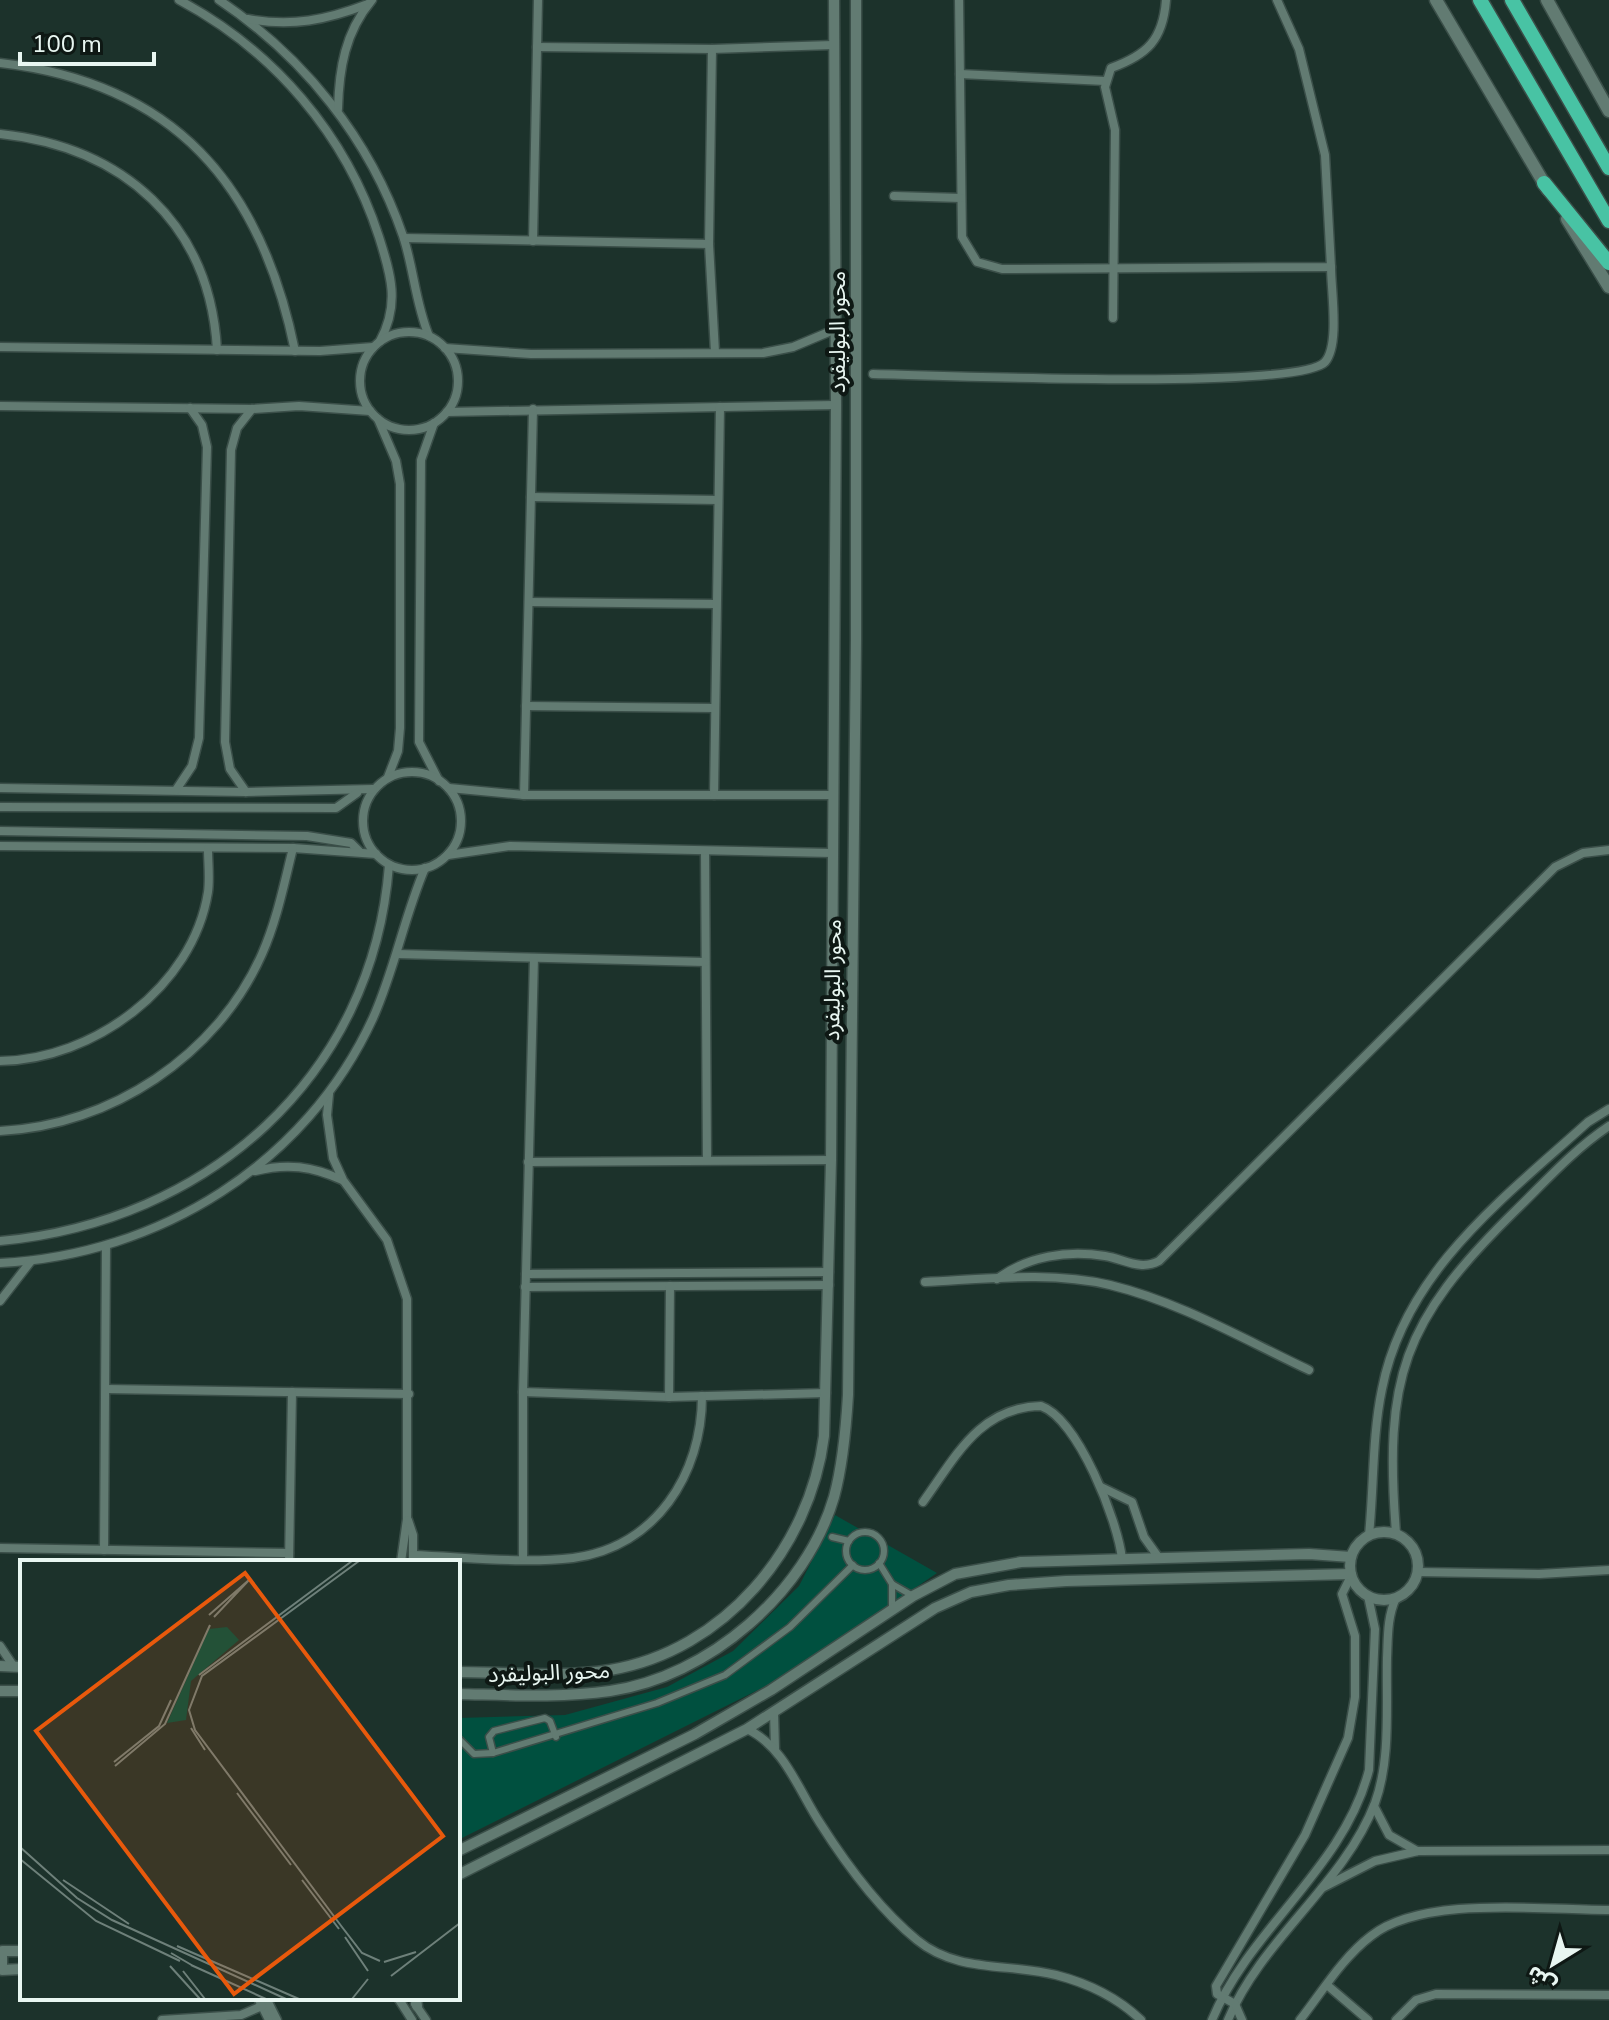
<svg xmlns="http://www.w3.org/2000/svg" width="1609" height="2020" font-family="'Nunito Sans','Noto Sans Arabic',sans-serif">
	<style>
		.green { fill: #00503f }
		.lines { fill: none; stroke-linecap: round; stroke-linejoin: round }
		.pedestrian-casing { stroke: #3b4f49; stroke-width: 9 }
		.minor-casing { stroke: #3b4f49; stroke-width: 11 }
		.tertiary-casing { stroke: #3b4f49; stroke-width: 13 }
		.secondary-casing { stroke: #3b4f49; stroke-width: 15 }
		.trunk-casing { stroke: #3b4f49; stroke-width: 17 }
		.pedestrian { stroke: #627b72; stroke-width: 6 }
		.minor { stroke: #627b72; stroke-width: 8 }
		.tertiary { stroke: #627b72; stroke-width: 10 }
		.secondary { stroke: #627b72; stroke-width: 12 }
		.trunk { stroke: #48c3a4; stroke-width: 14 }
		.labels { text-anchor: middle; stroke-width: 8; stroke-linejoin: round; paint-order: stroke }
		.street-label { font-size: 22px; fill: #e8f6f1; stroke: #0e1814 }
		.inset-road { fill: none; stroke: #6e807a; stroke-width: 2 }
		.view { fill: #e8590c; fill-opacity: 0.15; stroke: #e8590c; stroke-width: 4 }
		.inset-edge { fill: none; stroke: #e8f6f1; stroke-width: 4 }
	</style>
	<rect width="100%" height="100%" fill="#1c322b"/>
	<polygon class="green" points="835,1515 937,1573 788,1675 458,1840 458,1718 565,1715 667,1687 733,1651 799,1586"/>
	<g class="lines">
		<defs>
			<g id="pedestrian">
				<circle cx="865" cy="1551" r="19"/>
				<polyline points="832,1537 849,1541"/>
				<polyline points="879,1563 892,1584 913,1596"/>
				<polyline points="892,1608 892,1584"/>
				<polyline points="458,1738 474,1754 493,1753 657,1703 725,1675 790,1627 853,1565"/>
				<polyline points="493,1753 489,1737 494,1731 545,1718 550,1721 556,1737"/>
			</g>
			<g id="minor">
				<path d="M179 0C273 50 346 134 379 237 391 275 400 304 380 341"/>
				<path d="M219 0C304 57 370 139 403 236 414 269 415 302 429 336"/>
				<polyline points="959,0 962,237 977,262 1002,269 1331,267 1325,155 1299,49 1277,0"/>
				<path d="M248 19C292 27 326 20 368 4"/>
				<polyline points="537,47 712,49 833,45"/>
				<polyline points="712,49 709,244 715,352"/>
				<path d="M0 63C174 83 261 184 295 351"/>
				<polyline points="960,74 1105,81"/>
				<path d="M338 109C339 69 345 32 372 0"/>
				<path d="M0 134C123 147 210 223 217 350"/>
				<polyline points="894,196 961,198"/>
				<polyline points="404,238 709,244"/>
				<polyline points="533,241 538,0"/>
				<path d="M1113 318 1115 130 1105 87 1111 68C1147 55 1163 40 1166 0"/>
				<circle cx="409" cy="381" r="49"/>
				<polyline points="0,347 320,351 373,347"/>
				<polyline points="445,348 531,354 763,353 793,347 836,329"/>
				<path d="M873 374C934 375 1299 391 1325 362 1340 345 1331 290 1331 267"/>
				<polyline points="0,406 252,409 299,406 370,411"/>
				<polyline points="447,412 836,405"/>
				<polyline points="378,419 396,461 400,484 400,728 398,751 388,777"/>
				<polyline points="434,423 421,460 419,742 439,781"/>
				<polyline points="531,497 718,500"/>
				<polyline points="529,602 715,604"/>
				<polyline points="526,706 714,708"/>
				<circle cx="412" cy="821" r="49"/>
				<polyline points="0,788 246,792 373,789"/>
				<polyline points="449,788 524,795 832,795"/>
				<polyline points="176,790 192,766 199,738 207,447 202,425 190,408"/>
				<polyline points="246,792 230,769 225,742 231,450 237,428 252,409"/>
				<polyline points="524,795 533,409"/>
				<polyline points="714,795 720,407"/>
				<polyline points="0,807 336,808 357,793"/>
				<polyline points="0,831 307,836 351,843 359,851"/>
				<polyline points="0,846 293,848 376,854"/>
				<polyline points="705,851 707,1160"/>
				<polyline points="448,855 510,846 832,853"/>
				<polyline points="397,954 705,962"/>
				<path d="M0 1061C93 1060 193 987 208 892 210 878 208 863 208 849"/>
				<polyline points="329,1094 327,1115 333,1158 343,1180 387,1240 407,1299 407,1519 401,1562"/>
				<path d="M0 1131C110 1126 217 1056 262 954 277 920 284 884 293 848"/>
				<polyline points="528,1162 831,1160"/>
				<path d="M255 1171C287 1163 312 1166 342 1180"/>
				<path d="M0 1241C207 1222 373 1077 389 865"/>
				<path d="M0 1263C159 1255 306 1164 373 1018 395 969 404 917 425 868"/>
				<polyline points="526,1274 829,1272"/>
				<path d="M997 1279C1028 1256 1067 1250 1105 1256 1124 1259 1140 1271 1159 1261L1555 867 1583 853 1609 850"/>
				<path d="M925 1282C986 1279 1051 1271 1110 1285 1180 1302 1245 1340 1309 1370"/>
				<polyline points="525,1287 829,1285"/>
				<polyline points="0,1301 31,1261"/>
				<polyline points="106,1389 409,1394"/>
				<polyline points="523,1392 669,1397 826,1393"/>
				<polyline points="669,1397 670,1286"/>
				<polyline points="1101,1487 1132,1502 1144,1537 1159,1558"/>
				<path d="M923 1502C955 1458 979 1407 1041 1406 1078 1419 1118 1521 1122 1559"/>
				<polyline points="408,1520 413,1535 413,1562"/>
				<path d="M1396 1533C1384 1378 1402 1322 1514 1212 1545 1182 1573 1150 1609 1126"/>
				<path d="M1369 1535C1374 1486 1372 1437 1382 1389 1405 1271 1504 1198 1588 1122L1609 1109"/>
				<polyline points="0,1548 289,1553"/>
				<polyline points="104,1550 106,1247"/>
				<path d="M413 1555C466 1557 521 1564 573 1558 656 1547 702 1474 702 1396"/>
				<polyline points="523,1558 523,1392 534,958"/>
				<polyline points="289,1562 292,1392"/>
				<polyline points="1418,1572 1539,1574 1609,1570"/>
				<polyline points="0,1646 14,1667"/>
				<polyline points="774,1712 775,1748"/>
				<path d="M747 1729C784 1746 799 1791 820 1823 846 1864 879 1909 917 1940 957 1973 1008 1963 1056 1975 1087 1983 1118 1998 1141 2020"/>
				<polyline points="1374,1806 1389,1835 1417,1851"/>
				<polyline points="1322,1888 1375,1861 1418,1851 1609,1850"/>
				<polyline points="1327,1985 1368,2020"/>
				<polyline points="258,1998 269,2020"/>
				<polyline points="266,1998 277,2020"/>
				<polyline points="398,1998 412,2020"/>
				<polyline points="415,2004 426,2020"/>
				<polyline points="162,2020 241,2015 262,2006"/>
				<path d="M1212 2020C1250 1928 1344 1868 1369 1770L1375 1629 1368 1596"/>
				<path d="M1228 2020C1261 1940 1344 1884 1375 1803 1391 1759 1386 1705 1387 1658 1388 1638 1387 1617 1396 1598"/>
				<polyline points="1242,2020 1235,2004 1217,1994 1216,1986 1305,1835 1348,1738 1355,1697 1355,1636 1342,1594 1351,1576"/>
				<path d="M1300 2020C1322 1992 1342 1958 1371 1936 1423 1895 1543 1910 1609 1910"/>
				<polyline points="1396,2020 1416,2000 1436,1994 1609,1995"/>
			</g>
			<g id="tertiary">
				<circle cx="1384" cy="1566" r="34"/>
				<polyline points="0,1666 22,1667"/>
				<path d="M458 1672C508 1672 561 1678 610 1670 724 1651 810 1548 824 1436L831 1160 836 405 834 0"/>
				<polyline points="0,1691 22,1691"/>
				<path d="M458 1694C508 1695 560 1698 610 1691 708 1677 806 1593 834 1497 843 1464 846 1429 848 1395L856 640V0"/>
				<polyline points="458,1851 695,1734 771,1690 913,1596 955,1574 1021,1562 1309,1554 1351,1557"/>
				<polyline points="458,1875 747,1729 935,1608 971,1592 1009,1585 1066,1581 1351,1574"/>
				<polyline points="22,1951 2,1951 2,1970 22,1969"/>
				<polyline points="416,1998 417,2006"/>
			</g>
			<g id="secondary">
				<polyline points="1436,0 1548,190"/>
				<polyline points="1547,0 1609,111"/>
				<polyline points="1567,219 1609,287"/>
			</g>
			<g id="trunk">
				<polyline points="1480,0 1609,221"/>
				<polyline points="1512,0 1609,168"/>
				<polyline points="1544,183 1609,263"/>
			</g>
		</defs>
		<use href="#pedestrian" class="pedestrian-casing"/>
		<use href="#minor" class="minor-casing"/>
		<use href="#tertiary" class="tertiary-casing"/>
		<use href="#secondary" class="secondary-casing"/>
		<use href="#trunk" class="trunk-casing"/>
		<use href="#pedestrian" class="pedestrian"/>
		<use href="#minor" class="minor"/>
		<use href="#tertiary" class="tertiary"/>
		<use href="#secondary" class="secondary"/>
		<use href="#trunk" class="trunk"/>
	</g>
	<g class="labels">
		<g class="street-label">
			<text transform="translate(837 332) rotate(-90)" y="8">محور البوليفرد</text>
			<text transform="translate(832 980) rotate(-89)" y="8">محور البوليفرد</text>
			<text transform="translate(549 1672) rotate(-2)" y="8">محور البوليفرد</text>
		</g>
	</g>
	<g transform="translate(20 1560)">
		<rect width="440" height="440" fill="#1c322b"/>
		<path d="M207 67 219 80 171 121 166 160 147 163 189 69Z" fill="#00503f"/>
		<path class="inset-road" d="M339 1 182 116 169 150 175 170 322 367 342 393 360 401M189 55 230 19 194 57M179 115 332 1M171 168 185 190M94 202 139 166 151 140M95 206 145 164 190 65M217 233 271 305M0 287 57 338 92 360 266 439M0 299 76 361 160 401M43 320 109 364M282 320 319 369M325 377 348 411M157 386 279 439M151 393 175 407M364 402 396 392M171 405 246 439M150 406 180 439M163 411 185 439M371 416 440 363M332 439 348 419"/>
		<path class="view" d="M225 13 423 276 214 434 16 171Z"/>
		<rect width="440" height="440" class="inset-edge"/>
	</g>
	<g transform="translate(1553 1964) rotate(217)" stroke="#0e1814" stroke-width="6" paint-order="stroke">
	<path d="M0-6L14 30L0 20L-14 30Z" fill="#e8f6f1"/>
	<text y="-12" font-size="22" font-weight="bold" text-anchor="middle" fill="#e8f6f1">ش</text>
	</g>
	<path d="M20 52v12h134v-12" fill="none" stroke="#e8f6f1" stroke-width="4"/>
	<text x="32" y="52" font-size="24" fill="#e8f6f1" stroke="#0e1814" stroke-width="6" paint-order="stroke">100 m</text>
</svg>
